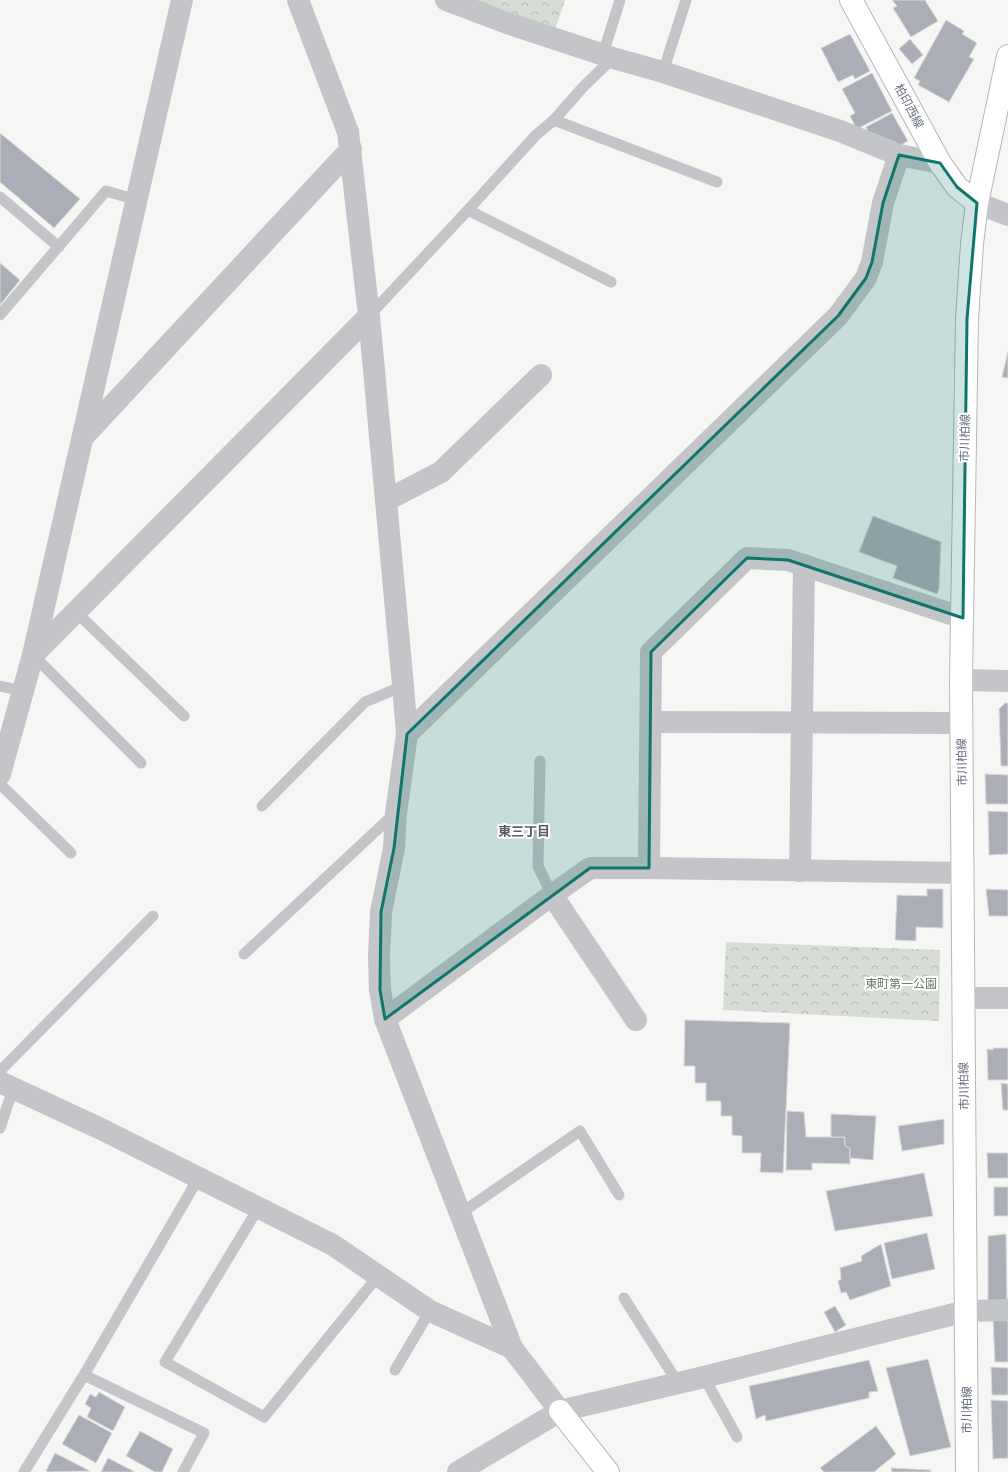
<svg xmlns="http://www.w3.org/2000/svg" width="1008" height="1472" font-family="Helvetica,'Noto Sans JP',sans-serif">
	<style>
		.forest { fill: url(#forest-crowns) }
		.building { fill: #abaeb6; stroke: #d8d9d7 }
		.lines { fill: none; stroke-linecap: round; stroke-linejoin: round }
		.secondary-casing { stroke: #b6b8be; stroke-width: 24 }
		.primary-casing { stroke: #b5b7bc; stroke-width: 24 }
		.lane { stroke: #c4c5c9; stroke-width: 11 }
		.street { stroke: #c4c5c9; stroke-width: 22 }
		.secondary { stroke: #fff; stroke-width: 22 }
		.primary { stroke: #fff; stroke-width: 22 }
		.marked { fill: #0f766e; fill-opacity: 0.2; stroke: #0f766e; stroke-width: 3; stroke-linejoin: round }
		.labels { text-anchor: middle; stroke-width: 4; stroke-linejoin: round; paint-order: stroke }
		.street-label { font-size: 12px; fill: #6a7182; stroke: #fff }
		.park-label { font-size: 12px; fill: #687a69; stroke: #fff }
		.neighbourhood-label { font-size: 13px; font-weight: bold; fill: #575c68; stroke: #fff }
	</style>
	<defs>
		<pattern id="forest-crowns" width="20" height="18" patternUnits="userSpaceOnUse"><rect width="20" height="18" fill="#d7ddd6"/><path d="M2 6a3 3 0 1 1 6 0M12 15a3 3 0 1 1 6 0" fill="none" stroke="#b2b8b3"/></pattern>
	</defs>
	<rect width="100%" height="100%" fill="#f6f7f5"/>
	<g class="forest">
		<polygon points="470,0 565,0 555,30"/>
		<polygon points="726,942 940,950 939,1021 723,1010"/>
	</g>
	<g class="building">
		<polygon points="892,0 925,0 938,21 911,37 893,8 897,6"/>
		<polygon points="946,20 964,31 962,34 977,43 969,57 974,59 949,102 918,85 920,81 914,78"/>
		<polygon points="850,34 870,71 855,79 853,75 838,82 821,48"/>
		<polygon points="910,39 923,55 912,64 899,49"/>
		<polygon points="872,73 892,111 857,129 850,116 855,113 842,89"/>
		<polygon points="892,113 908,141 899,146 869,134 866,127"/>
		<polygon points="0,133 80,199 54,228 0,182"/>
		<polygon points="0,263 20,280 0,305"/>
		<polygon points="1008,351 1008,378 1002,377"/>
		<polygon points="873,516 941,542 939,589 937,594 893,578 897,566 859,552"/>
		<polygon points="1005,703 1008,703 1008,766 1001,766 999,709"/>
		<polygon points="985,774 1008,775 1008,804 986,804"/>
		<polygon points="988,811 1008,812 1008,854 989,855"/>
		<polygon points="927,889 943,889 943,928 916,927 916,941 895,940 897,895 927,896"/>
		<polygon points="986,889 1008,890 1008,916 989,916"/>
		<polygon points="685,1020 790,1023 783,1173 760,1172 761,1153 742,1153 742,1136 732,1135 732,1116 721,1116 721,1101 706,1101 706,1083 695,1083 695,1066 684,1066"/>
		<polygon points="993,1048 1008,1048 1008,1080 988,1080 987,1049 993,1050"/>
		<polygon points="1001,1083 1008,1084 1008,1110 1003,1110"/>
		<polygon points="787,1111 804,1112 806,1137 845,1137 845,1146 850,1148 850,1164 812,1163 812,1170 786,1170"/>
		<polygon points="831,1114 876,1116 873,1160 850,1158 850,1148 845,1146 845,1137 831,1137"/>
		<polygon points="944,1119 944,1144 902,1151 898,1126"/>
		<polygon points="987,1153 1008,1153 1008,1178 988,1178"/>
		<polygon points="924,1173 933,1216 835,1231 826,1191"/>
		<rect x="994" y="1187" width="14" height="29"/>
		<polygon points="927,1233 935,1269 892,1279 884,1243"/>
		<polygon points="1006,1234 1007,1302 988,1302 988,1236"/>
		<polygon points="881,1244 891,1286 850,1300 846,1292 841,1293 838,1281 841,1279 840,1268 862,1261 861,1256"/>
		<polygon points="835,1306 846,1325 835,1332 824,1312"/>
		<polygon points="993,1320 1008,1321 1008,1362 995,1362"/>
		<polygon points="928,1359 951,1447 910,1456 886,1368"/>
		<polygon points="869,1360 878,1391 869,1392 869,1398 766,1421 765,1415 756,1419 749,1386"/>
		<polygon points="991,1367 1008,1368 1008,1395 992,1395"/>
		<polygon points="99,1392 125,1407 113,1431 87,1417 91,1408 85,1404 90,1394 96,1397"/>
		<polygon points="991,1400 1008,1401 1008,1458 993,1459"/>
		<polygon points="79,1415 112,1433 96,1463 62,1444"/>
		<polygon points="876,1426 896,1454 874,1472 824,1472 820,1468"/>
		<polygon points="140,1431 173,1449 162,1472 155,1472 126,1456"/>
		<polygon points="55,1453 90,1471 48,1472 46,1471"/>
		<polygon points="108,1458 135,1472 101,1472"/>
		<polygon points="891,1468 931,1470 931,1472 892,1472"/>
	</g>
	<g class="lines">
		<defs>
			<g id="secondary">
				<polyline points="851,0 940,163 957,187 977,203"/>
				<polyline points="560,1411 608,1472"/>
			</g>
			<polyline id="primary" points="967,1472 961,680 967,319 972,244 977,203 1008,56"/>
		</defs>
		<use href="#secondary" class="secondary-casing"/>
		<use href="#primary" class="primary-casing"/>
		<g class="lane">
			<polyline points="603,54 620,0"/>
			<polyline points="663,72 686,0"/>
			<polyline points="554,120 717,182"/>
			<polyline points="0,197 59,247"/>
			<polyline points="468,210 611,282"/>
			<polyline points="0,315 106,191 137,200"/>
			<polyline points="369,316 468,210 536,135 554,120 583,87 613,58"/>
			<polyline points="75,611 184,716"/>
			<polyline points="33,655 141,763"/>
			<polyline points="0,686 23,691"/>
			<polyline points="540,761 538,866 552,895"/>
			<polyline points="0,784 71,853"/>
			<polyline points="262,806 365,702 403,686"/>
			<polyline points="244,954 394,814"/>
			<polyline points="0,1071 153,916"/>
			<polyline points="0,1128 13,1089"/>
			<polyline points="259,1207 165,1362 264,1417 378,1276"/>
			<polyline points="461,1213 580,1131 619,1195"/>
			<polyline points="624,1298 678,1383"/>
			<polyline points="395,1370 430,1311"/>
			<polyline points="84,1375 204,1433 183,1472"/>
			<polyline points="704,1377 737,1437"/>
			<polyline points="24,1472 84,1375 199,1177"/>
		</g>
		<g class="street">
			<polyline points="298,0 348,132 369,316 403,686 407,734 396,813 394,848 381,912 379,957 380,990 385,1019 512,1348 560,1411"/>
			<polyline points="446,0 507,23 613,58 663,72 840,131 899,155 940,163"/>
			<polyline points="977,203 1008,215"/>
			<polyline points="83,437 351,149"/>
			<polyline points="387,500 441,472 541,375"/>
			<polyline points="33,655 369,316"/>
			<polyline points="961,680 1008,681"/>
			<polyline points="651,722 962,723"/>
			<polyline points="407,734 838,316 866,278 872,262 883,203 899,155"/>
			<polyline points="0,774 33,655 182,0"/>
			<polyline points="649,868 651,652 747,558 788,560 963,618"/>
			<polyline points="800,871 804,565"/>
			<polyline points="552,895 636,1020"/>
			<polyline points="964,998 1008,998"/>
			<polyline points="385,1019 552,895 590,868 649,868 963,873"/>
			<polyline points="0,1082 101,1129 333,1245 430,1311 512,1348"/>
			<polyline points="458,1472 560,1411 704,1377 966,1311 1008,1310"/>
		</g>
		<use href="#secondary" class="secondary"/>
		<use href="#primary" class="primary"/>
	</g>
	<path class="marked" d="M899 155 940 163 957 187 977 203 967 319 963 618 788 560 747 558 651 652 649 868H590L385 1019 380 990 381 912 394 848 407 734 838 316 866 278 872 262 883 203Z"/>
	<g class="labels">
		<g class="street-label">
			<text transform="translate(909 106) rotate(62)" y="4">柏印西線</text>
			<text transform="translate(965 438) rotate(-89)" y="4">市川柏線</text>
			<text transform="translate(962 762) rotate(-91)" y="4">市川柏線</text>
			<text transform="translate(964 1086) rotate(-91)" y="4">市川柏線</text>
			<text transform="translate(967 1410) rotate(-90)" y="4">市川柏線</text>
		</g>
		<g class="park-label">
			<text x="901" y="988">東町第一公園</text>
		</g>
		<g class="neighbourhood-label">
			<text x="524" y="836">東三丁目</text>
		</g>
	</g>
</svg>
